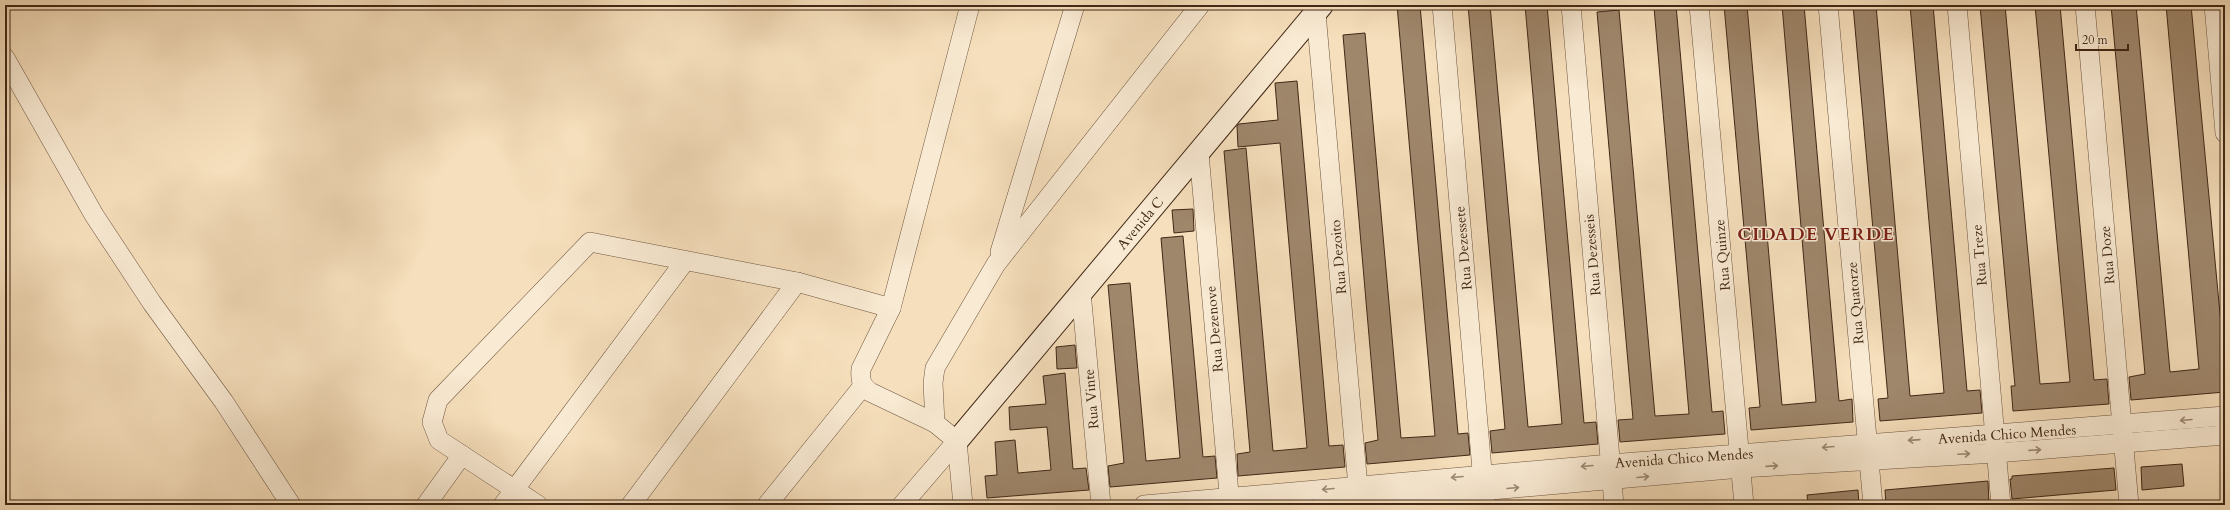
<svg xmlns="http://www.w3.org/2000/svg" width="2230" height="510" font-family="Cardo,serif">
	<style>
		.building { fill: #9f876c; stroke: #402816 }
		.lines { fill: none; stroke-linecap: round; stroke-linejoin: round }
		.street-casing { stroke: #6e5640; stroke-width: 20 }
		.secondary-casing { stroke: #402816; stroke-width: 24 }
		.street { stroke: #f9ead3; stroke-width: 19 }
		.secondary { stroke: #f9ead3; stroke-width: 22 }
		.oneway { stroke: #9c8974 }
		.labels { text-anchor: middle; stroke-width: 3; stroke-linejoin: round; paint-order: stroke }
		.street-label { font-size: 14px; fill: #402816; stroke: #f9ead3 }
		.district-label { font-size: 18px; font-weight: bold; letter-spacing: 1px; fill: #7a1f14; stroke: #f9ead3 }
	</style>
	<rect width="100%" height="100%" fill="#f6dfbc"/>
	<filter id="stains"><feTurbulence type="fractalNoise" baseFrequency=".005" numOctaves="4"/><feColorMatrix values="0 0 0 0 .2 0 0 0 0 .09 0 0 0 0 .02 0 0 0 .5 -.17"/></filter>
	<radialGradient id="worn" r=".72"><stop offset=".6" stop-color="#630" stop-opacity="0"/><stop offset="1" stop-color="#630" stop-opacity=".3"/></radialGradient>
	<g class="building">
		<polygon points="1397,5 1420,5 1458,434 1468,433 1470,455 1367,464 1365,443 1378,440 1343,35 1365,33 1401,438 1435,436"/>
		<polygon points="1468,5 1490,5 1528,427 1562,424 1525,5 1547,5 1584,423 1596,422 1598,444 1492,453 1490,431 1505,429"/>
		<polygon points="1676,5 1712,412 1723,411 1725,434 1620,442 1618,420 1633,419 1597,12 1619,10 1655,416 1689,414 1654,7"/>
		<polygon points="1724,5 1747,5 1782,405 1816,402 1782,5 1804,5 1839,401 1852,399 1853,422 1751,430 1749,408 1760,407"/>
		<polygon points="1853,5 1876,5 1910,396 1944,393 1910,5 1933,5 1967,391 1980,390 1982,413 1880,421 1878,399 1888,398"/>
		<polygon points="2005,5 2040,384 2070,382 2035,5 2060,5 2094,380 2107,379 2109,404 2013,411 2011,386 2015,386 1980,6"/>
		<polygon points="2111,5 2136,5 2170,372 2199,369 2166,5 2191,5 2225,367 2225,392 2131,400 2129,377 2145,374"/>
		<polygon points="1297,81 1329,446 1343,445 1345,467 1238,476 1237,454 1250,452 1224,151 1246,148 1273,451 1307,448 1280,143 1238,147 1237,126 1239,124 1278,120 1275,83"/>
		<polygon points="1193,209 1194,231 1174,233 1172,210"/>
		<polygon points="1183,236 1203,457 1215,456 1217,478 1110,487 1108,466 1124,463 1108,285 1130,283 1146,461 1180,458 1161,238"/>
		<polygon points="1075,345 1077,368 1057,369 1056,347"/>
		<polygon points="1065,373 1073,469 1086,468 1089,490 987,498 985,476 997,475 995,442 1015,440 1018,473 1051,470 1047,427 1010,430 1009,407 1046,404 1043,376"/>
		<polygon points="2182,464 2184,486 2142,490 2141,467"/>
		<polygon points="2114,468 2116,490 2012,499 2010,479 2012,479 2012,476"/>
		<polygon points="1988,481 1989,504 1886,505 1885,490"/>
		<polygon points="1858,490 1859,505 1808,505 1807,495"/>
	</g>
	<g class="lines">
		<defs>
			<g id="street">
				<polyline points="1442,5 1485,505"/>
				<polyline points="1571,5 1614,505"/>
				<polyline points="1699,5 1744,505"/>
				<polyline points="1828,5 1873,505"/>
				<polyline points="1957,5 2001,505"/>
				<polyline points="2085,5 2129,505"/>
				<polyline points="2214,5 2225,133"/>
				<polyline points="1316,13 1359,498"/>
				<polyline points="5,58 94,215 152,303 224,402 291,505"/>
				<polyline points="1199,153 1230,505"/>
				<polyline points="1000,252 1075,5"/>
				<polyline points="1081,292 1101,505"/>
				<path d="M935 423 870 392C861 385 860 380 861 369L891 308 970 5"/>
				<polyline points="957,441 935,423 933,383 935,368 996,264 1200,5"/>
				<polyline points="957,441 963,505"/>
				<polyline points="426,505 462,455"/>
				<polyline points="503,505 685,261"/>
				<polyline points="538,505 439,440 432,422 438,400 590,242 797,282 891,308"/>
				<polyline points="631,505 797,282"/>
				<polyline points="767,505 863,386"/>
				<polyline points="902,505 957,441"/>
				<polyline points="1144,505 1610,464 2225,416"/>
				<polyline points="1321,505 1741,468 1996,453 2225,435"/>
			</g>
			<polyline id="secondary" points="957,441 1322,5"/>
		</defs>
		<use href="#street" class="street-casing"/>
		<use href="#secondary" class="secondary-casing"/>
		<use href="#street" class="street"/>
		<use href="#secondary" class="secondary"/>
	</g>
	<defs><path id="oneway-shaft" d="M-6 0H5M1.5-3L5.5 0L1.5 3" fill="none" stroke-width="1.6" stroke-linecap="round" stroke-linejoin="round"/></defs>
	<g class="oneway">
		<use href="#oneway-shaft" transform="translate(2186 420) rotate(175)"/>
		<use href="#oneway-shaft" transform="translate(1914 440) rotate(176)"/>
		<use href="#oneway-shaft" transform="translate(1828 447) rotate(175)"/>
		<use href="#oneway-shaft" transform="translate(2035 450) rotate(-4)"/>
		<use href="#oneway-shaft" transform="translate(1964 454) rotate(-3)"/>
		<use href="#oneway-shaft" transform="translate(1587 466) rotate(175)"/>
		<use href="#oneway-shaft" transform="translate(1772 466) rotate(-4)"/>
		<use href="#oneway-shaft" transform="translate(1457 477) rotate(175)"/>
		<use href="#oneway-shaft" transform="translate(1643 477) rotate(-5)"/>
		<use href="#oneway-shaft" transform="translate(1513 488) rotate(-5)"/>
		<use href="#oneway-shaft" transform="translate(1328 489) rotate(175)"/>
	</g>
	<g class="labels">
		<g class="street-label">
			<text transform="translate(1140 223) rotate(-50)" y="5">Avenida C</text>
			<text transform="translate(1463 248) rotate(-95)" y="5">Rua Dezessete</text>
			<text transform="translate(1592 255) rotate(-95)" y="5">Rua Dezesseis</text>
			<text transform="translate(1722 255) rotate(-95)" y="5">Rua Quinze</text>
			<text transform="translate(1979 255) rotate(-95)" y="5">Rua Treze</text>
			<text transform="translate(2107 255) rotate(-95)" y="5">Rua Doze</text>
			<text transform="translate(1338 257) rotate(-95)" y="5">Rua Dezoito</text>
			<text transform="translate(1855 303) rotate(-95)" y="5">Rua Quatorze</text>
			<text transform="translate(1214 329) rotate(-95)" y="5">Rua Dezenove</text>
			<text transform="translate(1091 399) rotate(-95)" y="5">Rua Vinte</text>
			<text transform="translate(2007 434) rotate(-4)" y="5">Avenida Chico Mendes</text>
			<text transform="translate(1684 458) rotate(-4)" y="5">Avenida Chico Mendes</text>
		</g>
		<g class="district-label">
			<text x="1816" y="240">CIDADE VERDE</text>
		</g>
	</g>
	<rect width="2230" height="510" fill="none" stroke="#f6dfbc" stroke-width="20"/>
	<rect x="6" y="6" width="2218" height="498" fill="none" stroke="#402816" stroke-width="2"/>
	<rect x="10" y="10" width="2210" height="490" fill="none" stroke="#402816"/>
	<path d="M2076 44v6h52v-6" fill="none" stroke="#402816" stroke-width="2"/>
	<text x="2082" y="44" font-size="12" fill="#402816" stroke="#f9ead3" stroke-width="3" paint-order="stroke">20 m</text>
	<rect width="100%" height="100%" filter="url(#stains)"/>
	<rect width="100%" height="100%" fill="url(#worn)"/>
</svg>
